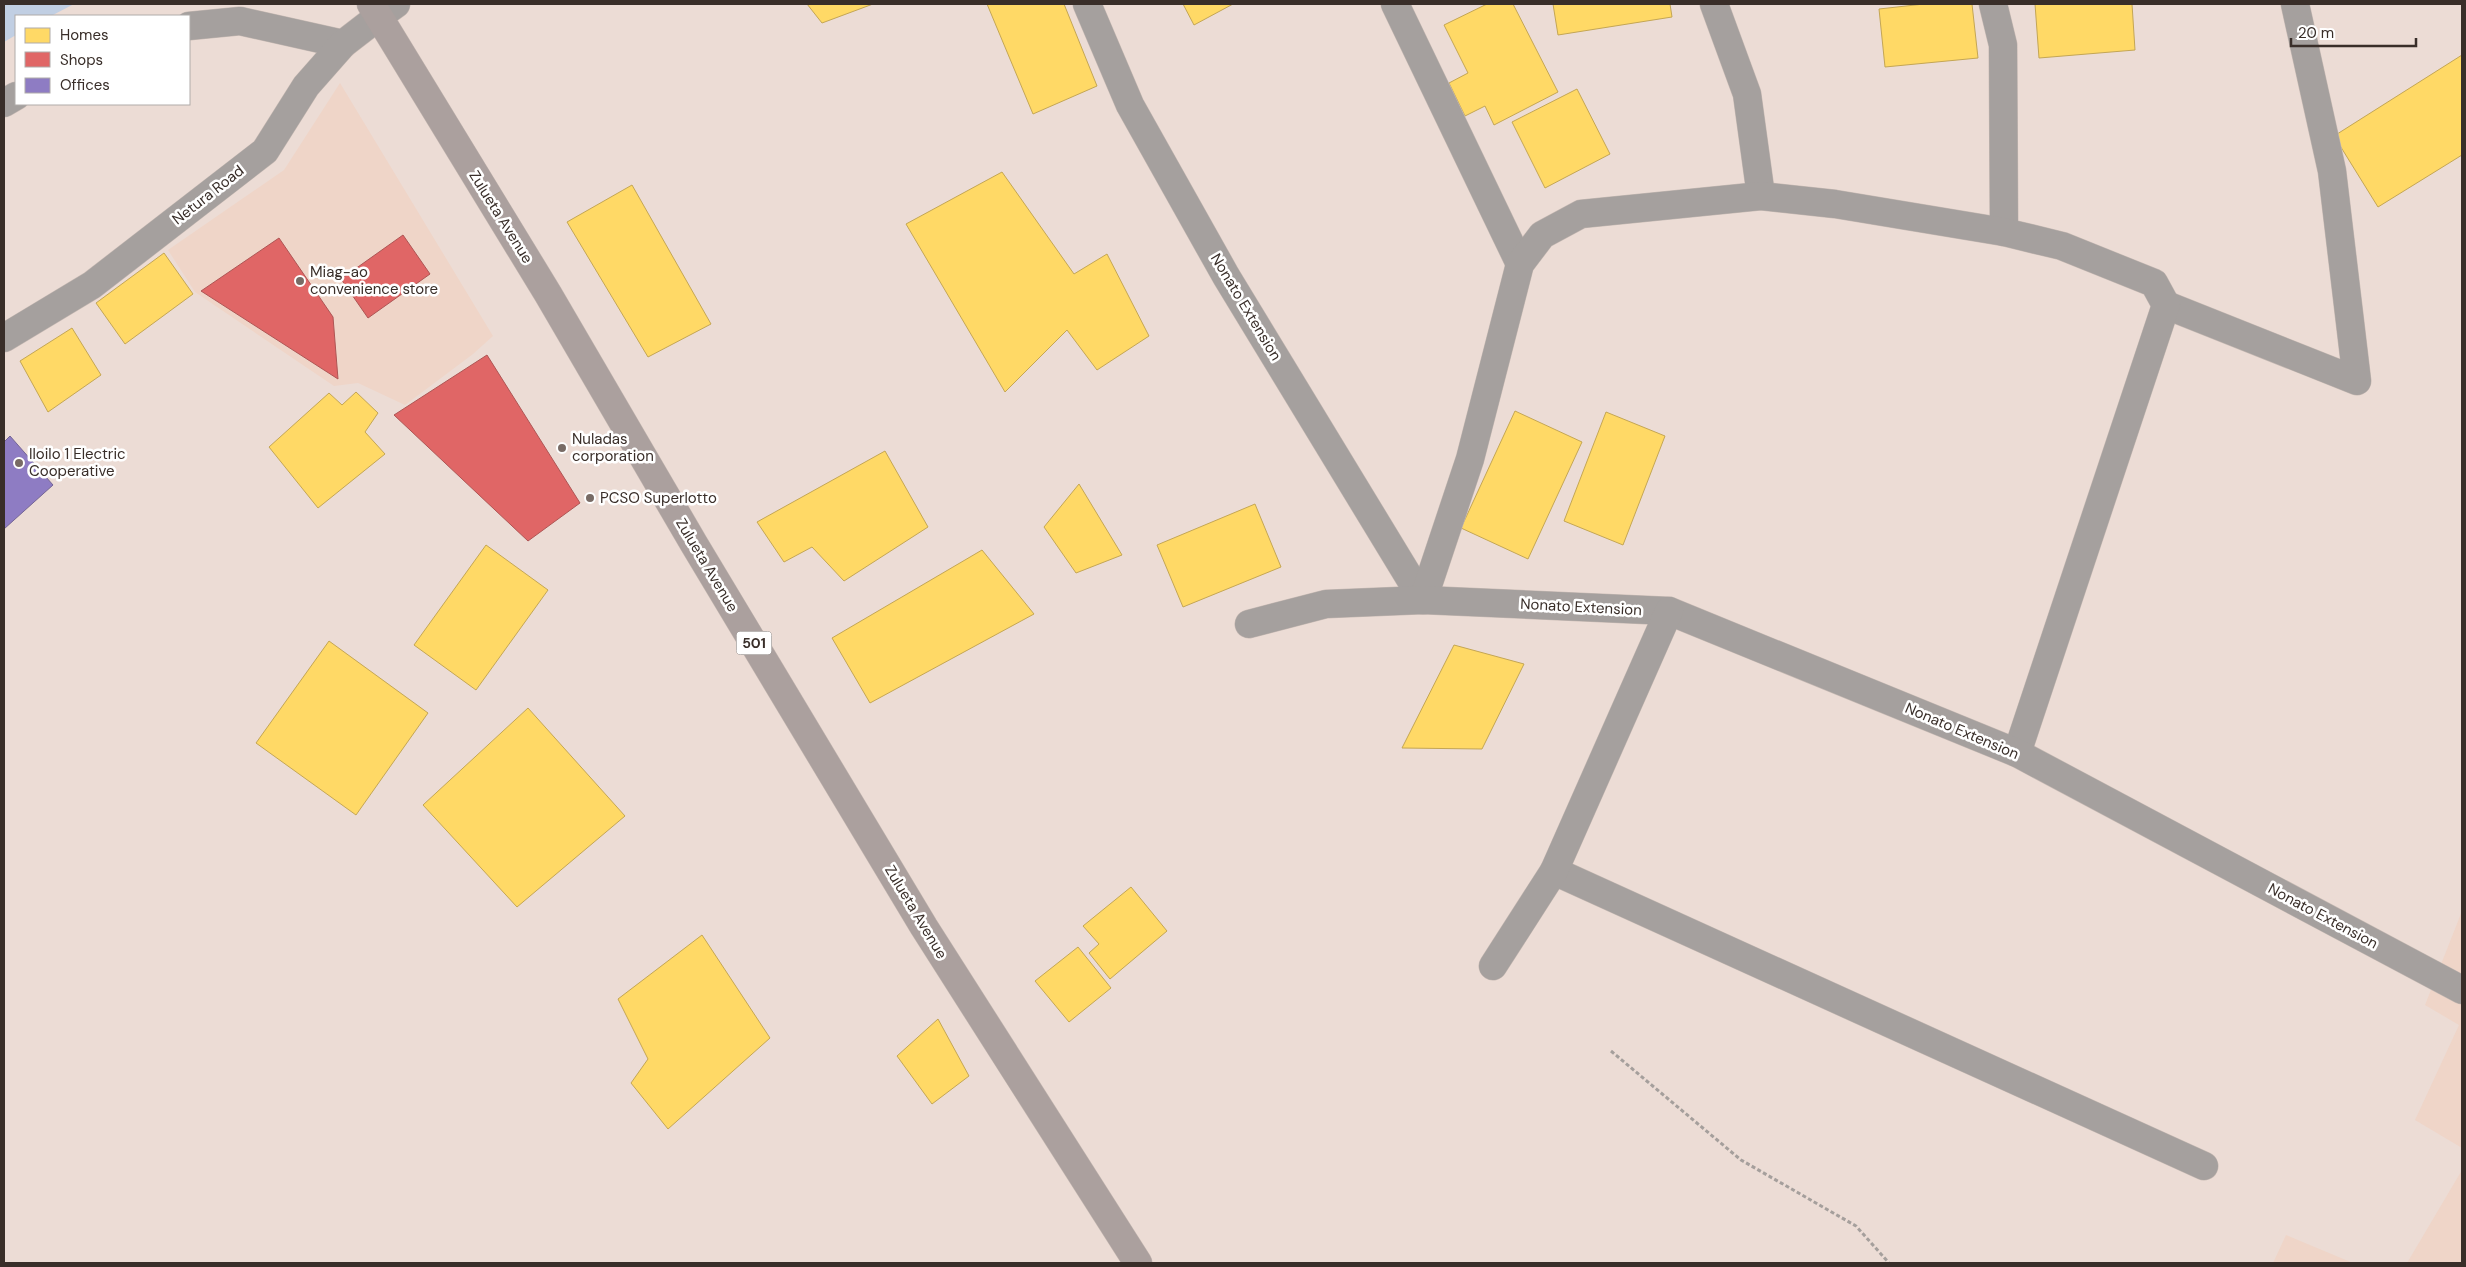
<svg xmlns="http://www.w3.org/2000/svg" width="2466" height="1267" font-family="'DM Sans',sans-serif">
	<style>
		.built { fill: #efd5c8 }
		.water { fill: #c1cfe3 }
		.homes { fill: #ffd966; stroke: #c4a654 }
		.shops { fill: #e06666; stroke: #ae5554 }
		.offices { fill: #8e7cc3; stroke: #746595 }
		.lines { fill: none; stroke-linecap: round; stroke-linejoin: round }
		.minor-casing { stroke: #c7bab4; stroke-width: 29 }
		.tertiary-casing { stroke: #c7bab4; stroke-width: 29 }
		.primary-casing { stroke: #c7bab4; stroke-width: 29 }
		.path { stroke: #a59f9c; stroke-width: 3; stroke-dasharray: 4 2.5; stroke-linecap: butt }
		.minor { stroke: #a5a09e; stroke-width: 28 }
		.tertiary { stroke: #a5a09e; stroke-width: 28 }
		.primary { stroke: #aba09e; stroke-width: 28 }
		.poi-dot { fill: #786b65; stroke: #fff; stroke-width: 2 }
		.labels { text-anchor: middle; stroke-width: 5; stroke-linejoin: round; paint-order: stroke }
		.shield { fill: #fff; stroke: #746d69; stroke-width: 1 }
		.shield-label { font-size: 14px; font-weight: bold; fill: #392e29 }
		.street-label { font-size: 15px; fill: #392e29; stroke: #fff }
		.poi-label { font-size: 15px; fill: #392e29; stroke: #fff; text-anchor: start }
	</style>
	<rect width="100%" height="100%" fill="#ecdcd5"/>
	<g class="built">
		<polygon points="340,83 493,336 473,354 405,405 358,383 334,386 195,292 168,250 284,170"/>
		<polygon points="2462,911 2462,1148 2415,1120 2459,1025 2425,1005"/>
		<polygon points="2462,1170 2462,1263 2407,1263"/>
		<polygon points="2286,1235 2353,1263 2273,1263"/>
	</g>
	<polygon class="water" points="4,4 74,4 51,16 16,16 16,35 4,42"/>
	<g class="homes">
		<polygon points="807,4 873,4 822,23"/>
		<polygon points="987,4 1064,4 1097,86 1033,114"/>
		<polygon points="1183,4 1233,4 1194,25"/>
		<polygon points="1487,4 1513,4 1558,92 1494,125 1485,106 1465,116 1449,83 1468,73 1444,25"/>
		<polygon points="1553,4 1670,4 1672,17 1558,35"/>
		<polygon points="1924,4 1972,4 1978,58 1885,67 1879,9"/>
		<polygon points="2035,4 2132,4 2135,50 2039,58"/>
		<polygon points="2462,55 2462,155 2378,207 2334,136"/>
		<polygon points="1577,89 1610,154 1545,188 1512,122"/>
		<polygon points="1002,172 1074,274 1107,254 1149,336 1097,370 1067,330 1005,392 906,224"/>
		<polygon points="632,185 711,324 648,357 567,222"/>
		<polygon points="164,253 193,294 125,344 96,303"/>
		<polygon points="72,328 101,375 48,412 20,361"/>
		<polygon points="356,392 378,413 365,432 385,454 318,508 269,447 329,393 342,405"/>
		<polygon points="1515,411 1582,442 1528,559 1461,528"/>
		<polygon points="1606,412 1665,436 1623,545 1564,521"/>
		<polygon points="885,451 928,527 844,581 812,547 784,562 757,522"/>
		<polygon points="1079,484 1122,555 1076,573 1044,527"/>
		<polygon points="1255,504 1281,567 1183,607 1157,545"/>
		<polygon points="486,545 548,590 476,690 414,645"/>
		<polygon points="982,550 1034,614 870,703 832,638"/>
		<polygon points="329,641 428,713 356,815 256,743"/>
		<polygon points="1454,645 1524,664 1482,749 1402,748"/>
		<polygon points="528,708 625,816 517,907 423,805"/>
		<polygon points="1131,887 1167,931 1110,979 1089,953 1099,944 1083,926"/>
		<polygon points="702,935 770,1038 668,1129 631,1083 648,1059 618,999"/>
		<polygon points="1078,947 1111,988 1069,1022 1035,981"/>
		<polygon points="938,1019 969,1076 932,1104 897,1056"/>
	</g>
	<g class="shops">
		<polygon points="403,235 430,274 368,318 341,279"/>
		<polygon points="279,238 333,317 338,379 201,291"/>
		<polygon points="487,355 580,503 528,541 394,415"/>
	</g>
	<polygon class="offices" points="10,436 53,485 4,529 4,442"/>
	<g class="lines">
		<defs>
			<g id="minor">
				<polyline points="1087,4 1130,105 1226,276 1423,600"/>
				<polyline points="1395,4 1520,264"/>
				<polyline points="1714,4 1747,94 1761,196"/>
				<polyline points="1993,4 2003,45 2004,232"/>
				<polyline points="378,17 396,4"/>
				<polyline points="189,26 240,21 343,44"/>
				<polyline points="4,103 16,96"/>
				<polyline points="2166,305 2357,381 2332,171 2295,4"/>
				<polyline points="1423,600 1470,459 1520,264 1542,235 1581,214 1761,196 1835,204 2004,232 2062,246 2154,283 2166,305 2017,753"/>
				<polyline points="1249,624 1326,604 1423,600 1669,611 2017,753 2462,990"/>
				<polyline points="1554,871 2204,1166"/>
				<polyline points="1493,966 1554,871 1669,611"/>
			</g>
			<polyline id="tertiary" points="4,338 92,285 265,151 306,86 343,44 378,17"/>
			<polyline id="primary" points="371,4 548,294 694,544 924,927 1138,1263"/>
		</defs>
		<use href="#minor" class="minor-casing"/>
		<use href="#tertiary" class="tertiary-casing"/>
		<use href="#primary" class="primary-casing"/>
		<polyline class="path" points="1611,1051 1741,1160 1856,1226 1889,1263"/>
		<use href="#minor" class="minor"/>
		<use href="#tertiary" class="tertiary"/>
		<use href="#primary" class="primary"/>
	</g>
	<g class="poi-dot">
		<circle cx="300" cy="281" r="5"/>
		<circle cx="562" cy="448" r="5"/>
		<circle cx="19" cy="463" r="5"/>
		<circle cx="590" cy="498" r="5"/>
	</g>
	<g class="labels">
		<rect class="shield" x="736.5" y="631.5" width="35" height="23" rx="4"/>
		<g class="shield-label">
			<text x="754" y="648">501</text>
		</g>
		<g class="street-label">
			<text transform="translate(208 195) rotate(-38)" y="5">Netura Road</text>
			<text transform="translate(501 217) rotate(58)" y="5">Zulueta Avenue</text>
			<text transform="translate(1246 307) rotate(59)" y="5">Nonato Extension</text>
			<text transform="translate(707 565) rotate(59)" y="5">Zulueta Avenue</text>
			<text transform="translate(1581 607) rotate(3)" y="5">Nonato Extension</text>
			<text transform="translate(1962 731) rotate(23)" y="5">Nonato Extension</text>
			<text transform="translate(916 912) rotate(59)" y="5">Zulueta Avenue</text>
			<text transform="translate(2323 916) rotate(28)" y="5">Nonato Extension</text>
		</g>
		<g class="poi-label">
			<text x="310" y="277">Miag-ao<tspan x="310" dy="17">convenience store</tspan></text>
			<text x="572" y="444">Nuladas<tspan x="572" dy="17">corporation</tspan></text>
			<text x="29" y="459">Iloilo 1 Electric<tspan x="29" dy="17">Cooperative</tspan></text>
			<text x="600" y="503">PCSO Superlotto</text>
		</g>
	</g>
	<rect width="2466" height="1267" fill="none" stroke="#392e29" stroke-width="10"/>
	<rect x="15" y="15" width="175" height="90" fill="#ffffff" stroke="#b0aba9"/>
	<rect x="25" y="28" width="25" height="15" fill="#ffd966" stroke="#b0aba9"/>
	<text x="60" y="40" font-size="15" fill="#392e29">Homes</text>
	<rect x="25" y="52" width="25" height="15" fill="#e06666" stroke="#b0aba9"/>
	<text x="60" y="65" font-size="15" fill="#392e29">Shops</text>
	<rect x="25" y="78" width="25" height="15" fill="#8e7cc3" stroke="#b0aba9"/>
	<text x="60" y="90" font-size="15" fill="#392e29">Offices</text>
	<path d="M2291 38v8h125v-8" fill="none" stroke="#392e29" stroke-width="2.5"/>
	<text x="2298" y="38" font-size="15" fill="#392e29" stroke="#ffffff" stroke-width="4" paint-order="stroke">20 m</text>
</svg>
